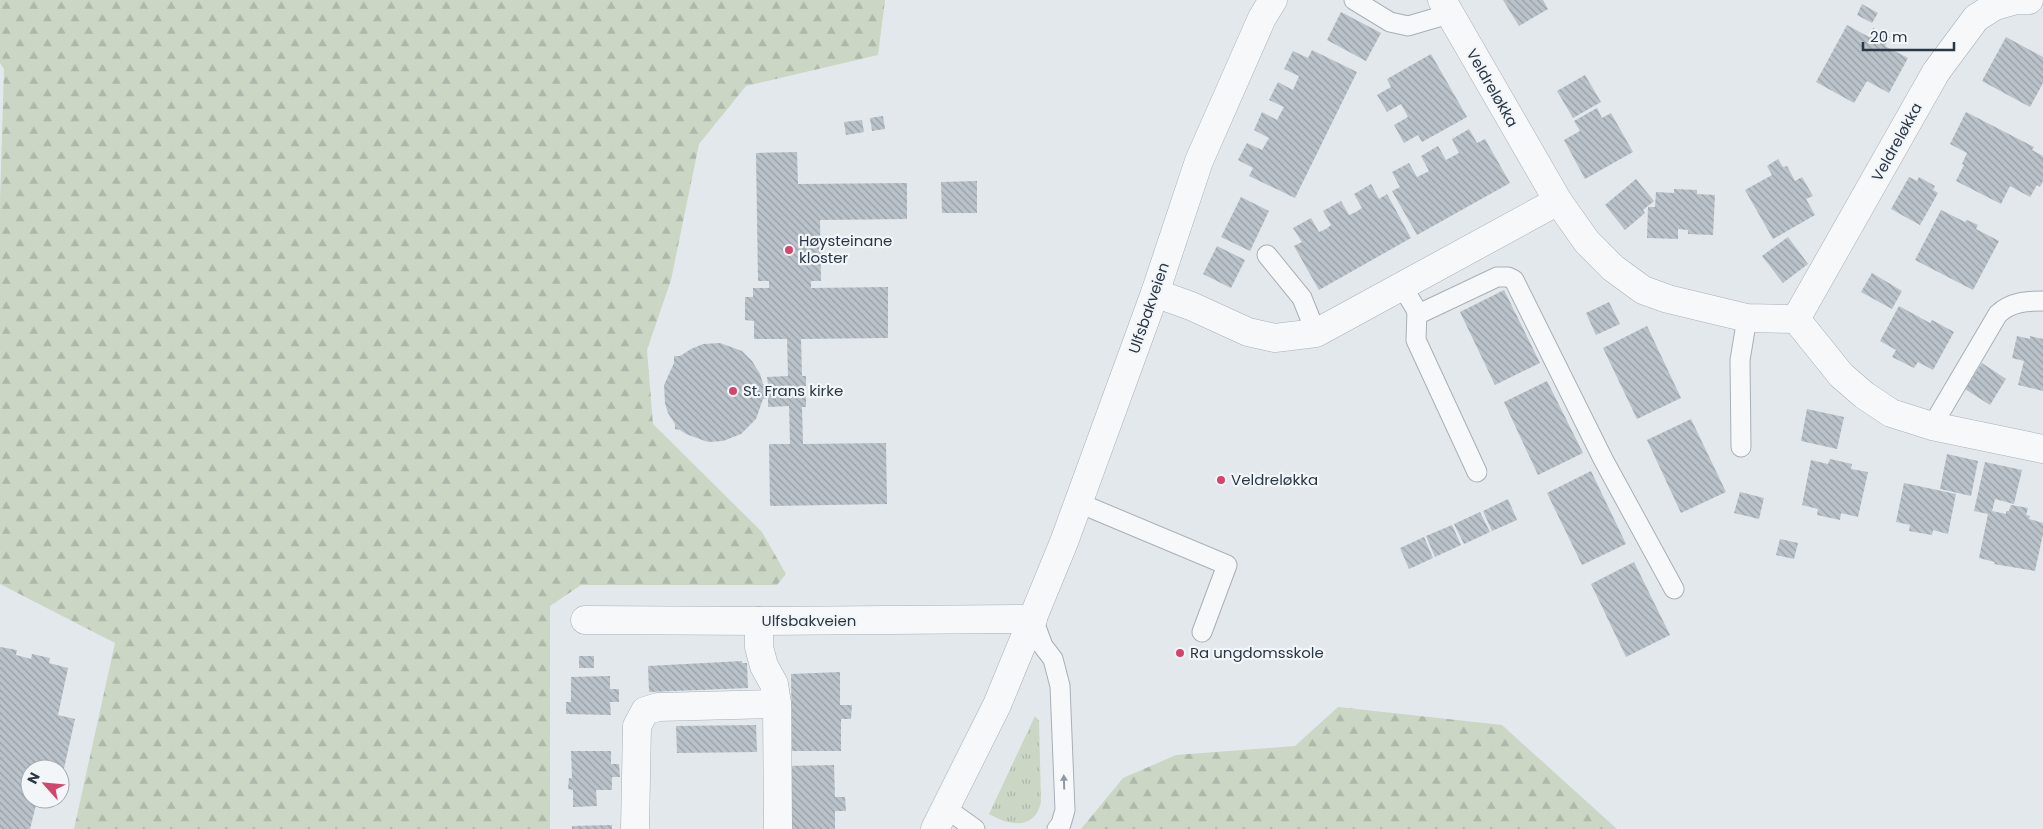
<svg xmlns="http://www.w3.org/2000/svg" width="2043" height="829" font-family="Poppins,sans-serif">
	<style>
		.grass { fill: url(#grass-tufts) }
		.forest { fill: url(#forest-firs) }
		.building { fill: url(#building-back-hatch) }
		.lines { fill: none; stroke-linecap: round; stroke-linejoin: round }
		.service-casing { stroke: #a8afb7; stroke-width: 21 }
		.pedestrian-casing { stroke: #a8afb7; stroke-width: 29 }
		.minor-casing { stroke: #a8afb7; stroke-width: 29 }
		.tertiary-casing { stroke: #a8afb7; stroke-width: 29 }
		.service { stroke: #f7f8fa; stroke-width: 19 }
		.pedestrian { stroke: #f7f8fa; stroke-width: 28 }
		.minor { stroke: #f7f8fa; stroke-width: 28 }
		.tertiary { stroke: #f7f8fa; stroke-width: 28 }
		.oneway { fill: #9098a0 }
		.poi-dot { fill: #d4456d; stroke: #f3f6f9; stroke-width: 2 }
		.labels { text-anchor: middle; stroke-width: 4.5; stroke-linejoin: round; paint-order: stroke }
		.street-label { font-size: 15px; fill: #2a3745; stroke: #f3f6f9 }
		.poi-label { font-size: 15px; fill: #2a3745; stroke: #f3f6f9; text-anchor: start }
	</style>
	<defs>
		<pattern id="grass-tufts" width="24" height="20" patternUnits="userSpaceOnUse" patternTransform="scale(1.25)"><rect width="24" height="20" fill="#cbd6c4"/><path d="M3 7l-1-3M5 7V3M7 7l1-3M15 17l-1-3M17 17v-4M19 17l1-3" fill="none" stroke="#aeb8aa"/></pattern>
		<pattern id="forest-firs" width="22" height="20" patternUnits="userSpaceOnUse" patternTransform="scale(1.25)"><rect width="22" height="20" fill="#cbd6c4"/><path d="M5 1l3.5 6h-7zM16 11l3.5 6h-7z" fill="#aeb8aa"/></pattern>
		<pattern id="building-back-hatch" width="6" height="6" patternUnits="userSpaceOnUse" patternTransform="scale(1.25)"><rect width="6" height="6" fill="#bac2ca"/><path d="M-1 5l2 2M0 0l6 6M5-1l2 2" fill="none" stroke="#979ea6"/></pattern>
	</defs>
	<rect width="100%" height="100%" fill="#e3e8ec"/>
	<path class="grass" d="M1035 716 1039 721 1041 802C1035 829 1012 827 989 814Z"/>
	<g class="forest">
		<polygon points="0,0 885,0 878,55 746,86 699,144 671,280 647,350 653,424 762,532 786,574 777,585 581,585 550,606 550,829 74,829 115,643 0,584 0,201 4,69 0,63"/>
		<polygon points="1338,707 1502,725 1617,829 1081,829 1123,778 1176,755 1295,746"/>
	</g>
	<g class="building">
		<polygon points="1503,0 1543,0 1548,9 1519,26"/>
		<polygon points="1862,4 1878,13 1872,23 1857,15"/>
		<polygon points="1341,12 1381,33 1366,61 1327,40"/>
		<polygon points="1847,25 1869,37 1873,28 1890,37 1885,46 1908,58 1889,93 1867,81 1854,103 1816,82"/>
		<polygon points="2006,37 2043,57 2043,83 2030,107 1982,81"/>
		<polygon points="1312,50 1357,72 1295,198 1249,176 1253,168 1238,160 1247,143 1262,150 1269,138 1254,130 1262,112 1277,120 1284,107 1269,100 1278,82 1293,90 1299,76 1284,69 1293,51 1308,58"/>
		<polygon points="1431,54 1467,117 1422,142 1418,135 1404,143 1394,125 1408,117 1405,111 1401,104 1387,112 1377,95 1391,87 1387,79"/>
		<polygon points="1585,75 1601,102 1573,118 1557,91"/>
		<polygon points="1597,108 1602,118 1611,113 1633,152 1585,179 1564,140 1580,131 1574,121"/>
		<polygon points="1966,112 2034,147 2032,150 2043,156 2043,181 2040,187 2037,185 2030,197 2010,186 2001,204 1956,181 1964,165 1962,164 1967,153 1950,144"/>
		<polygon points="883,116 885,129 872,131 870,118"/>
		<polygon points="862,120 864,132 846,135 844,122"/>
		<polygon points="1469,129 1477,143 1485,139 1510,183 1417,235 1392,191 1400,187 1392,172 1409,163 1417,177 1429,171 1421,156 1438,146 1446,160 1459,153 1452,139"/>
		<polygon points="797,152 798,184 907,183 907,219 820,220 821,281 811,281 811,288 888,287 888,338 801,339 802,376 806,376 806,386 802,386 803,397 806,396 806,407 802,407 803,444 886,443 887,504 770,506 769,444 790,444 789,406 768,407 768,398 763,399 756,419 741,434 723,441 708,442 686,434 680,430 675,429 675,424 668,413 665,403 664,385 674,363 674,356 680,356 691,349 703,344 720,343 742,351 752,361 760,374 763,384 768,384 767,377 788,376 787,339 754,339 754,321 745,320 745,297 753,297 753,288 769,288 769,281 758,281 756,153"/>
		<polygon points="1778,159 1783,167 1787,166 1795,181 1802,177 1813,196 1806,199 1815,215 1773,239 1745,190 1772,175 1767,166"/>
		<polygon points="1909,177 1917,181 1919,177 1935,186 1933,190 1938,193 1920,225 1891,209"/>
		<polygon points="1636,179 1654,201 1643,210 1645,213 1625,230 1605,205"/>
		<polygon points="977,181 977,213 942,213 941,182"/>
		<polygon points="1371,184 1379,199 1387,194 1411,238 1319,290 1294,246 1302,242 1293,228 1311,218 1319,232 1326,229 1331,225 1323,211 1341,201 1349,215 1356,212 1362,208 1354,194"/>
		<polygon points="1674,189 1697,190 1697,194 1715,195 1713,235 1688,234 1688,230 1678,229 1678,239 1647,238 1648,207 1655,207 1656,192 1674,193"/>
		<polygon points="1241,197 1269,211 1250,251 1221,237"/>
		<polygon points="1941,210 1965,222 1967,220 1978,225 1976,229 1999,241 1973,290 1915,260"/>
		<polygon points="1788,237 1808,264 1783,283 1762,256"/>
		<polygon points="1217,246 1245,260 1231,288 1203,274"/>
		<polygon points="1872,273 1902,291 1892,309 1861,292"/>
		<polygon points="1504,290 1540,363 1495,385 1460,312"/>
		<polygon points="1609,302 1620,324 1596,335 1586,313"/>
		<polygon points="1899,306 1930,323 1932,320 1954,332 1933,370 1918,362 1914,368 1892,357 1896,350 1880,341"/>
		<polygon points="1647,326 1681,398 1637,419 1603,348"/>
		<polygon points="2017,336 2030,339 2030,336 2043,339 2043,391 2018,385 2024,361 2012,358"/>
		<polygon points="1982,363 2006,379 1990,405 1965,389"/>
		<polygon points="1547,381 1583,453 1538,475 1504,402"/>
		<polygon points="1807,409 1844,417 1837,449 1801,441"/>
		<polygon points="1691,419 1726,492 1681,513 1647,440"/>
		<polygon points="1947,454 1978,461 1971,496 1940,489"/>
		<polygon points="1830,459 1852,464 1851,469 1868,472 1858,517 1841,513 1840,520 1817,515 1818,509 1802,505 1811,460 1828,464"/>
		<polygon points="1985,462 2022,470 2014,504 1995,499 1992,511 2006,514 2006,511 2009,511 2011,505 2028,508 2026,515 2030,516 2029,519 2043,523 2043,534 2035,571 1994,564 1995,562 1979,558 1988,514 1974,511"/>
		<polygon points="1591,471 1626,544 1582,565 1547,493"/>
		<polygon points="1904,483 1956,494 1948,534 1933,530 1932,535 1909,531 1910,525 1896,522"/>
		<polygon points="1740,492 1764,498 1759,519 1734,513"/>
		<polygon points="1508,499 1517,520 1492,531 1483,511"/>
		<polygon points="1480,512 1490,532 1464,544 1454,524"/>
		<polygon points="1452,525 1461,545 1435,557 1426,536"/>
		<polygon points="1424,537 1433,558 1409,569 1400,548"/>
		<polygon points="1780,539 1798,543 1794,559 1776,555"/>
		<polygon points="1634,562 1670,635 1626,657 1591,584"/>
		<polygon points="0,647 17,650 16,655 31,659 32,654 50,658 49,663 68,668 58,715 75,719 61,782 60,769 30,769 30,799 57,799 56,805 37,801 30,829 0,829"/>
		<rect x="579" y="656" width="15" height="12"/>
		<polygon points="742,661 742,663 747,663 748,688 649,692 648,666"/>
		<polygon points="840,672 840,705 852,705 851,719 841,719 841,751 792,751 791,674"/>
		<polygon points="610,676 610,689 619,689 619,702 610,702 611,715 566,714 566,702 571,702 571,677"/>
		<polygon points="756,725 757,752 677,753 676,726"/>
		<polygon points="571,751 611,751 611,764 619,764 620,777 612,777 612,790 596,790 597,806 573,807 573,790 568,789 569,778 572,778"/>
		<polygon points="834,765 835,797 845,797 846,811 835,811 835,829 786,829 786,766"/>
		<polygon points="612,825 612,829 572,829 572,826"/>
	</g>
	<g class="lines">
		<defs>
			<g id="service">
				<polyline points="1354,0 1390,22 1408,26 1449,14"/>
				<polyline points="1267,255 1302,298 1316,333"/>
				<polyline points="1402,286 1417,311 1423,312 1497,277 1508,277 1514,280 1603,459 1674,589"/>
				<polyline points="1417,311 1416,340 1477,472"/>
				<path d="M1932 426 1998 314C2011 302 2026 301 2043 301"/>
				<polyline points="1741,447 1740,360 1747,318"/>
				<polyline points="1079,503 1227,565 1202,632"/>
				<polyline points="1033,619 1043,646 1053,659 1060,686 1065,810 1061,824 1057,829"/>
				<polyline points="947,809 975,829"/>
			</g>
			<g id="pedestrian">
				<polyline points="759,621 759,647 764,666 774,684 777,704 778,829"/>
				<polyline points="635,829 637,726 645,711 658,707 777,704"/>
			</g>
			<g id="minor">
				<polyline points="1442,0 1558,201 1587,242 1613,268 1643,290 1668,299 1747,318 1796,319"/>
				<polyline points="1155,293 1191,306 1248,332 1275,338 1316,333 1558,201"/>
				<polyline points="1796,319 1936,72 1976,18 1995,6 2016,0 2029,0"/>
				<polyline points="1796,319 1841,375 1864,395 1891,413 1932,426 2043,449"/>
				<polyline points="585,620 759,621 1033,619"/>
			</g>
			<polyline id="tertiary" points="935,829 997,705 1064,542 1155,293 1199,161 1262,18 1273,0"/>
		</defs>
		<use href="#service" class="service-casing"/>
		<use href="#pedestrian" class="pedestrian-casing"/>
		<use href="#minor" class="minor-casing"/>
		<use href="#tertiary" class="tertiary-casing"/>
		<use href="#service" class="service"/>
		<use href="#pedestrian" class="pedestrian"/>
		<use href="#minor" class="minor"/>
		<use href="#tertiary" class="tertiary"/>
	</g>
	<defs><path id="oneway-solid" d="M-6-.8H1V-3.2L6.5 0L1 3.2V.8H-6Z" transform="scale(1.25)"/></defs>
	<use class="oneway" href="#oneway-solid" transform="translate(1064 782) rotate(-92)"/>
	<g class="poi-dot">
		<circle cx="789" cy="250" r="5"/>
		<circle cx="733" cy="391" r="5"/>
		<circle cx="1221" cy="480" r="5"/>
		<circle cx="1180" cy="653" r="5"/>
	</g>
	<g class="labels">
		<g class="street-label">
			<text transform="translate(1492 88) rotate(60)" y="5">Veldreløkka</text>
			<text transform="translate(1897 142) rotate(-61)" y="5">Veldreløkka</text>
			<text transform="translate(1149 308) rotate(-71)" y="5">Ulfsbakveien</text>
			<text x="809" y="626">Ulfsbakveien</text>
		</g>
		<g class="poi-label">
			<text x="799" y="246">Høysteinane<tspan x="799" dy="17">kloster</tspan></text>
			<text x="743" y="396">St. Frans kirke</text>
			<text x="1231" y="485">Veldreløkka</text>
			<text x="1190" y="658">Ra ungdomsskole</text>
		</g>
	</g>
	<g transform="translate(45 784) rotate(297)"><circle r="24" fill="#f3f6f9" stroke="#a3aab1"/>
	<path d="M0-4L9 19L0 12L-9 19Z" fill="#d4456d"/>
	<text y="-8" font-size="14" font-weight="bold" text-anchor="middle" fill="#2a3745">N</text>
	</g>
	<path d="M1863 42v8h91v-8" fill="none" stroke="#2a3745" stroke-width="2.5"/>
	<text x="1870" y="42" font-size="15" fill="#2a3745" stroke="#f3f6f9" stroke-width="4" paint-order="stroke">20 m</text>
</svg>
